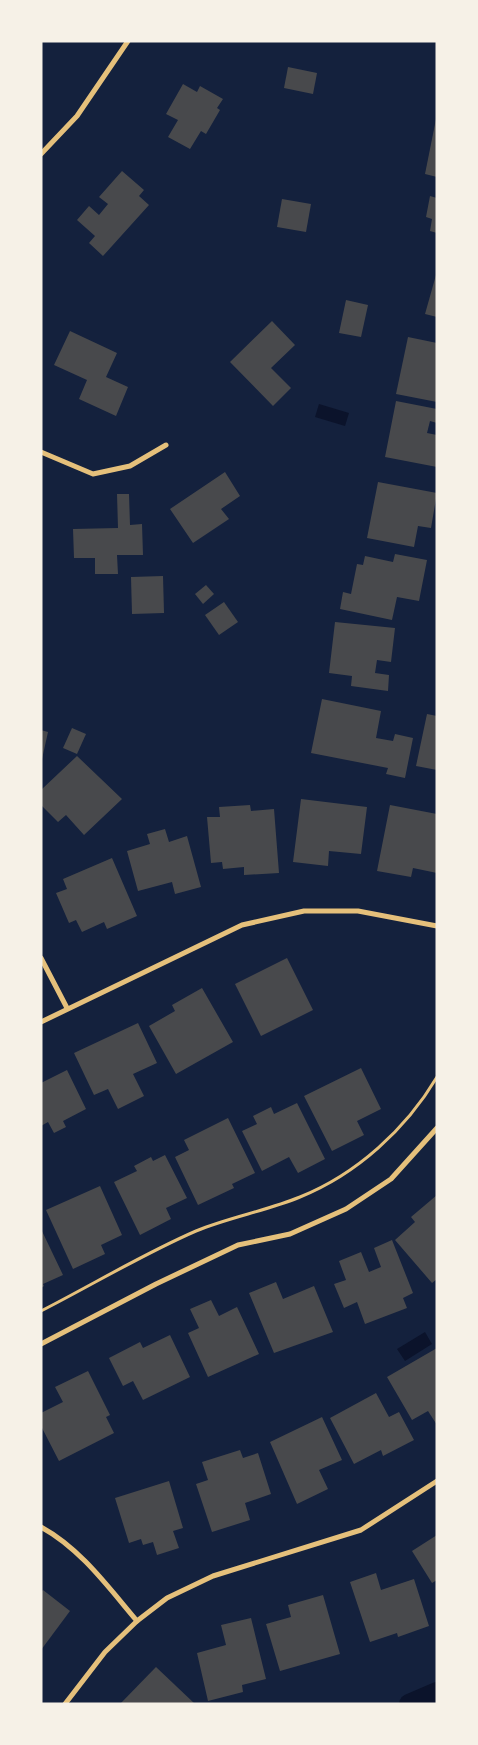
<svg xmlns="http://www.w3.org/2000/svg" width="478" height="1745" font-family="'Noto Serif',serif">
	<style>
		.water { fill: #0b132b }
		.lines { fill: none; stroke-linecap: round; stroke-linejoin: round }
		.canal { stroke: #0b132b; stroke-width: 20 }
		.building { fill: #48494c }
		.path { stroke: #e5c07b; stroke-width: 3 }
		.minor { stroke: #e5c07b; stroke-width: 5 }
	</style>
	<rect width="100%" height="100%" fill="#14213d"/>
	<g class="water">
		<polygon points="319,404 349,413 345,426 315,417"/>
		<polygon points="425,1332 432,1344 405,1361 397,1349"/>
	</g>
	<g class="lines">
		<polyline class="canal" points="409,1704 437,1692"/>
	</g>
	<g class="building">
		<polygon points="288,67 317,73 313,94 284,88"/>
		<polygon points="183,84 197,92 200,86 223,99 217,108 220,110 206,134 201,131 190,149 168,137 178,120 166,114"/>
		<polygon points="436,119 437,119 437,177 425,174"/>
		<polygon points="122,171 144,190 139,196 149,205 103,256 89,243 95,236 77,220 89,206 99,215 108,204 99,197"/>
		<polygon points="430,196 437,198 437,233 430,231 432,219 426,217"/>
		<polygon points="282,199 311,204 306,232 277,227"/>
		<polygon points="436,275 437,275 437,317 425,314"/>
		<polygon points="346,300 368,305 361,337 339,333"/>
		<polygon points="272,321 295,345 271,368 291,388 273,406 230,362"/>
		<polygon points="70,331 117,353 106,377 128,387 116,416 79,399 87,380 54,365"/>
		<polygon points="408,337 437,343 437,402 396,394"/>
		<polygon points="396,401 437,409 437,423 430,421 427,433 437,435 437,467 385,457"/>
		<polygon points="225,472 240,496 221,509 229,519 193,543 170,509"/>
		<polygon points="378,482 437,493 431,528 418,526 414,547 367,538"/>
		<polygon points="117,494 129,494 130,525 142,524 143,555 117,555 118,574 95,574 95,558 74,558 73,529 118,528"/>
		<polygon points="395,554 427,560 419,601 397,597 392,620 340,609 343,592 351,594 357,564 363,565 365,556 393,562"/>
		<polygon points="163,576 164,613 132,614 131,577"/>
		<polygon points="206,585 214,594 203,604 195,594"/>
		<polygon points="224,602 238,622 219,635 205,615"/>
		<polygon points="335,622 395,628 391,662 377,660 375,673 389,675 388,691 351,686 352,676 329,673"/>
		<polygon points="322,699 381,711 376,738 393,741 395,734 413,738 405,778 386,774 388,768 311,753"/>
		<polygon points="427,714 437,716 437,770 416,766"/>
		<polygon points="72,728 86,734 77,754 63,748"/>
		<polygon points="41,730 48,732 42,759 41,759"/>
		<polygon points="77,756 122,799 84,835 66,815 58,822 41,805 41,790"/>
		<polygon points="301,799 367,807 361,854 329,851 328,866 293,862"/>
		<polygon points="250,805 251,811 274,809 279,873 244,875 244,867 223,869 222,862 211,863 207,817 220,817 219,807"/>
		<polygon points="390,805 437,814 437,873 413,868 411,877 377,871"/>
		<polygon points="165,829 169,842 187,836 201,887 175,894 172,882 138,891 127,851 150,844 147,834"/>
		<polygon points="112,858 137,916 107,929 104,922 82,932 76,920 69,923 56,893 67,889 63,879"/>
		<polygon points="287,958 313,1010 261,1036 235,984"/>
		<polygon points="202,988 233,1042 176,1074 149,1026 175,1011 172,1005"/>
		<polygon points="138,1023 157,1063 133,1074 144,1096 118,1109 108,1089 94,1095 74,1053"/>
		<polygon points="361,1068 381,1109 357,1121 364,1135 332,1151 304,1096"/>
		<polygon points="67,1070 86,1109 63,1121 66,1127 54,1133 48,1122 41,1126 41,1083"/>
		<polygon points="297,1103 325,1159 298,1173 289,1157 262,1171 242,1131 257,1124 253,1116 271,1107 274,1114"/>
		<polygon points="228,1118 255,1173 232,1184 234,1188 198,1205 175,1157 189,1150 184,1140"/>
		<polygon points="165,1155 187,1198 166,1208 171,1219 140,1235 114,1182 137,1171 134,1166 151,1157 153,1161"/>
		<polygon points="100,1186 122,1235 101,1245 105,1254 73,1269 46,1210"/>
		<polygon points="437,1195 437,1279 432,1283 395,1240 415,1222 411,1217"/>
		<polygon points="41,1229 63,1275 43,1284 44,1286 41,1288"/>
		<polygon points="392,1240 413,1293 403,1298 407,1308 365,1324 357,1302 344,1308 334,1284 346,1280 339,1261 361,1252 369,1272 381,1267 374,1248"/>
		<polygon points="276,1282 283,1299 314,1286 333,1332 274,1353 249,1293"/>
		<polygon points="211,1300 219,1316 237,1307 259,1354 208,1377 188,1333 199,1328 190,1309"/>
		<polygon points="170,1335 190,1377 143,1400 133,1381 123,1386 109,1358 140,1342 143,1348"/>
		<polygon points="437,1348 437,1425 428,1411 412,1420 387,1377"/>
		<polygon points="88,1371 110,1415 106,1417 114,1433 59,1461 41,1426 41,1413 63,1402 55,1387"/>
		<polygon points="376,1393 389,1417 399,1412 414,1440 383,1456 381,1450 354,1464 330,1418"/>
		<polygon points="322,1417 342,1460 319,1470 328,1489 297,1504 270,1442"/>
		<polygon points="240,1450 243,1458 258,1453 271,1494 245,1503 250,1520 212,1532 196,1484 208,1480 202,1462"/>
		<polygon points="169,1481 183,1528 173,1531 179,1548 157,1555 153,1542 143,1545 141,1539 129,1543 115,1498"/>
		<polygon points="437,1535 437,1580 432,1583 412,1551"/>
		<polygon points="376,1573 381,1590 414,1579 429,1626 398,1637 397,1633 370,1642 350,1582"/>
		<polygon points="43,1590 70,1611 41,1650 41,1592"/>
		<polygon points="323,1595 340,1654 280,1671 266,1624 291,1617 288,1605"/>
		<polygon points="251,1618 266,1679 242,1685 243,1692 208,1701 197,1653 226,1645 221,1625"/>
		<polygon points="156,1667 195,1704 120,1704"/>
	</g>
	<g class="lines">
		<path class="path" d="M41 1311C92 1285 143 1254 196 1231 230 1217 266 1211 300 1197 357 1174 406 1129 437 1077"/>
		<g class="minor">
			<polyline points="41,154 77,116 128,41"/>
			<polyline points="41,452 93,474 130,466 166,445"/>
			<polyline points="41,958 67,1008"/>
			<polyline points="41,1022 242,925 304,911 358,911 437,926"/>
			<polyline points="41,1344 156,1284 238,1245 290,1234 346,1209 391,1179 437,1128"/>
			<path d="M41 1527C81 1549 108 1587 137 1621"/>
			<polyline points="65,1704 105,1652 137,1621 167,1598 213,1576 361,1530 437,1481"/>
		</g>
	</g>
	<rect width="478" height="1745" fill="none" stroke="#f6f1e7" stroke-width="85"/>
</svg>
